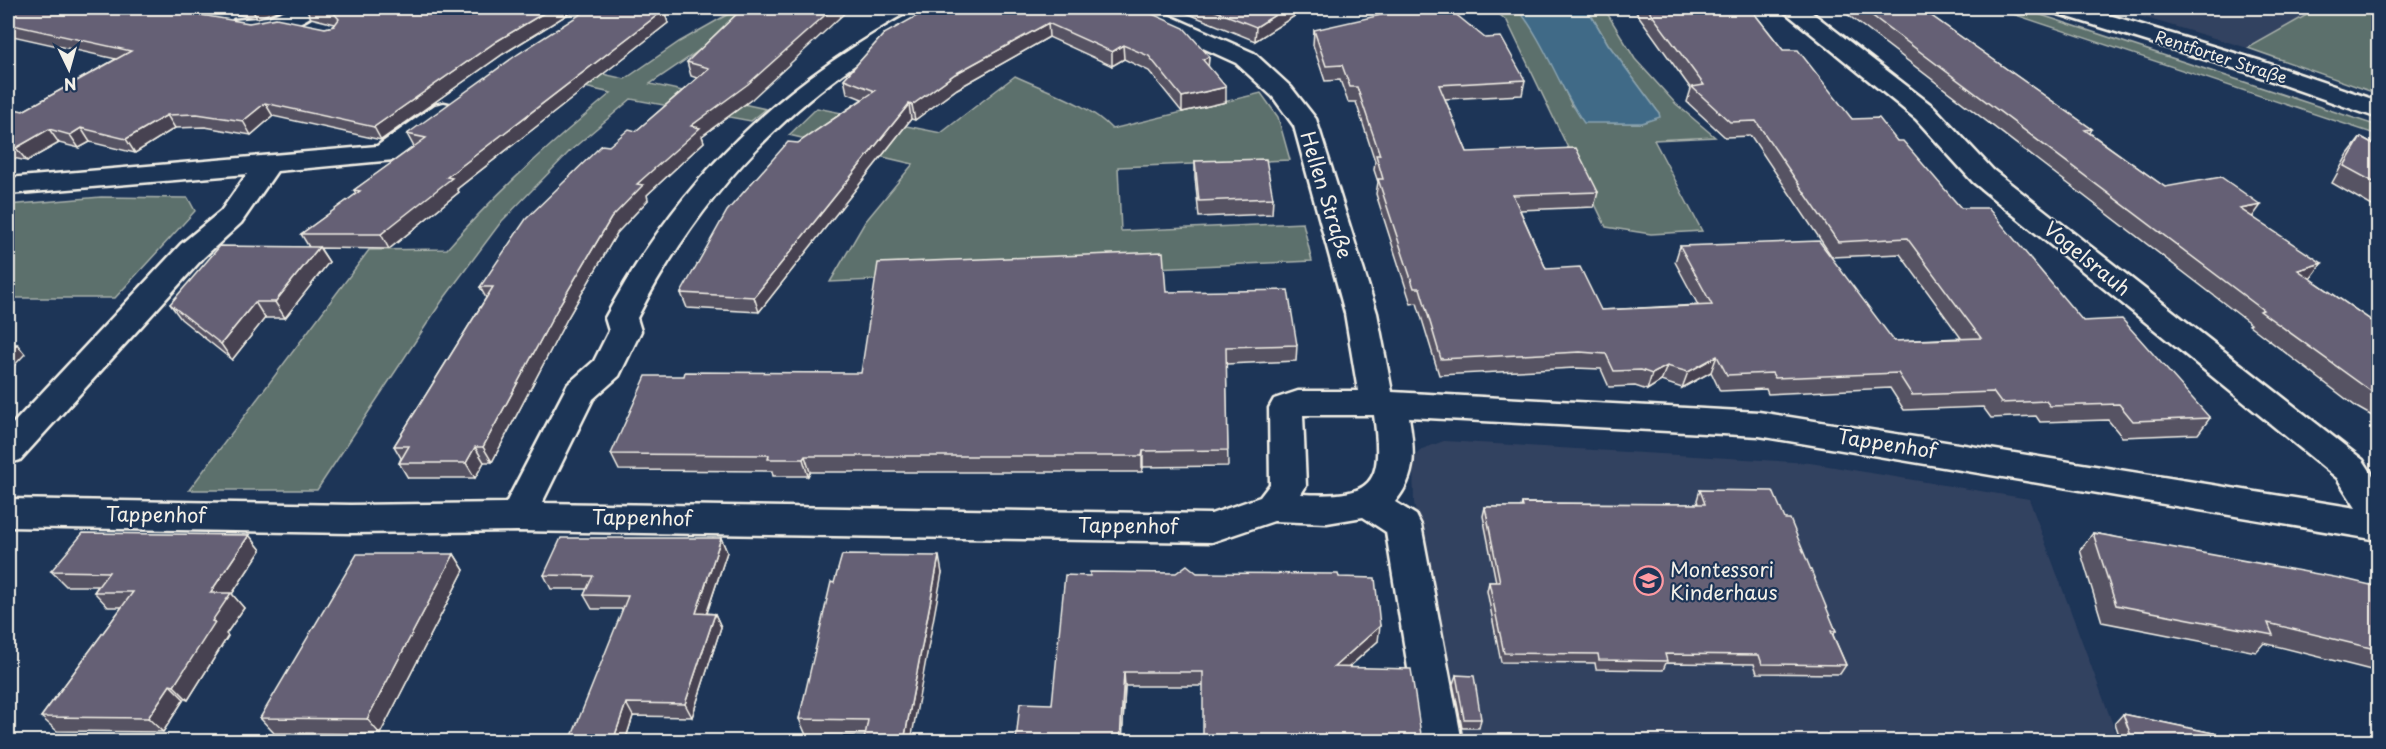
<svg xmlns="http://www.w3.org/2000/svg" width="2386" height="749" font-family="'Playpen Sans',sans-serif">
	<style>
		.built { fill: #334260 }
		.green { fill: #5c706c; stroke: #a8b0aa; stroke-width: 1.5 }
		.water { fill: #406b87; stroke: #88a1ae; stroke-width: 1.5 }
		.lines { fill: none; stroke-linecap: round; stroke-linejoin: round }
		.minor-casing { stroke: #f4f1e8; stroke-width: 5 }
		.major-casing { stroke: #f4f1e8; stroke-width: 5 }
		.minor { fill: #1d3557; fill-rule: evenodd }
		.major { fill: #1d3557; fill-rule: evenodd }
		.wall { fill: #575364; stroke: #f4f1e8; stroke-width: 1.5 }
		.shaded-wall { fill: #474351; stroke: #f4f1e8; stroke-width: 1.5 }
		.building { fill: #656074; stroke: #f4f1e8; stroke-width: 1.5 }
		.labels { text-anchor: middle; stroke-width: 4.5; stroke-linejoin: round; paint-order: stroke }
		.far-street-label { font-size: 16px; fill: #f4f1e8; stroke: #1d3557 }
		.street-label { font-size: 20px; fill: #f4f1e8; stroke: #1d3557 }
		.poi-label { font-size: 20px; fill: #f4f1e8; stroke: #1d3557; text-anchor: start }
	</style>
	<rect width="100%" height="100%" fill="#1d3557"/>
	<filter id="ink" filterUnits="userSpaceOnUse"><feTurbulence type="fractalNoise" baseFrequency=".0167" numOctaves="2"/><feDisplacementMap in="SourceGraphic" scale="12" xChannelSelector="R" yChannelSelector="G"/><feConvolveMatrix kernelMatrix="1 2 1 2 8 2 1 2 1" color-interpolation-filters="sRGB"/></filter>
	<g filter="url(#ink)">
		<g class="built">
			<polygon points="2112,8 2319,8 2248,48"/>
			<polygon points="1444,441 1810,463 2029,499 2119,741 1454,741 1414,502 1413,462 1417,454 1422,449"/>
		</g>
		<g class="green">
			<path d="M739 8H769L731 29 650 84 766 109 751 121 631 99 570 151 501 222 442 301 317 490H189L369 250 447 249C497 191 553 142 611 93L522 73 540 60 625 79 679 42Z"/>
			<polygon points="1492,8 1518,8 1539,36 1572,106 1607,123 1642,123 1659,113 1608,44 1587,8 1604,8 1635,59 1676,104 1715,137 1654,140 1702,231 1651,234 1606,227 1507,21"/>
			<polygon points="1995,8 2020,8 2378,126 2378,135"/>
			<polygon points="2319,8 2378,8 2378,94 2248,48"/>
			<path d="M1015 76C1047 91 1087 103 1112 129L1261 93 1278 117 1290 160 1118 167 1121 231 1303 223 1312 261 830 282 865 222 913 164 789 135 817 108 941 133Z"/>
			<polygon points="101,197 188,198 195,211 115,298 8,298 8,205"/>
		</g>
		<path class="water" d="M1517 8H1587L1608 44 1659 113 1660 117 1642 123H1584C1558 86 1546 43 1517 8Z"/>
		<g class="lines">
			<defs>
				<g id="minor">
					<path d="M291 8H320C306 28 256 36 234 30L230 25 234 20 268 17Z"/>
					<path d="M920 8H948L944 13C909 32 874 51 842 74 755 138 686 222 637 318L641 331 619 376 593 399 542 503 1211 514 1260 497 1270 484 1269 408 1274 399 1298 391H1358L1345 313 1294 126 1273 97 1236 63 1126 13 1122 8H1152L1254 53 1291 87 1316 119 1377 313 1392 392 1759 412 2356 508 2337 478 1973 182 1916 119 1780 8H1806L1934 107 1993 170 2363 460 2378 483V540L1759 436 1409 417C1414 449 1418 475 1395 502L1416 515 1421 525 1462 742H1420L1386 532 1363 517 1327 523 1274 521 1212 542 517 531 351 533 8 527V499L351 505 506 503 568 384 594 361 609 331 605 318C681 177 779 84 920 8ZM1303 415H1374C1384 485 1373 498 1301 494L1306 486Z"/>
					<polygon points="444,103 453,105 457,111 453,117 394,160 277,171 241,223 203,258 20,460 8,464 8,429 181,244 221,211 247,174 8,194 8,178 377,146 435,105"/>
				</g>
				<polygon id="major" points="2051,8 2086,8 2261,61 2378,101 2378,118 2243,71 2055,13"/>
			</defs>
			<use href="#minor" class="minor-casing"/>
			<use href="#major" class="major-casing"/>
			<use href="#minor" class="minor"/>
			<use href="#major" class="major"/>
		</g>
		<g class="wall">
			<polygon points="8,8 325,28 334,26 335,24 311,18 306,8 578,8 503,54 381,140 273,116 251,135 205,127 175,128 135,153 90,142 79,148 59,143 27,161 8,157 8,109 23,111 116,59 8,35"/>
			<polygon points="197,8 286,8 257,18"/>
			<polygon points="743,8 752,99 702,136 704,142 647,195 648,200 617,233 567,319 492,462 484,462 475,478 408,478 399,463 401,458 394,446 486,298 480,287 609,146 636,131 697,78 691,76 687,62"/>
			<polygon points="1139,8 1209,56 1208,66 1226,102 1182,112 1149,71 1124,59 1112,66 1049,37 957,89 915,120 911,119 759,312 687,308 681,293 798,143 862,99 847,93 844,79 884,34"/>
			<polygon points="1174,8 1307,8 1255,41"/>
			<polygon points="1633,8 1750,8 1783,50 1852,119 1897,141 1961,208 2083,321 2210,418 2198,434 2122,437 2108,420 2040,422 2036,416 1991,418 1983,407 1904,410 1890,388 1768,394 1766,389 1720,391 1711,372 1682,388 1661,381 1647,390 1635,386 1609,387 1601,369 1575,368 1439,375 1417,303 1411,304 1376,194 1378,182 1374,170 1375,161 1356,102 1348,102 1340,80 1325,81 1313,45 1314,30 1525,80 1522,95 1445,99 1467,152 1598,192 1594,207 1520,210 1546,269 1601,310 1698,305 1675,262 1680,246 1894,341 1961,338 1900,254 1832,257 1751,136 1725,137 1687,102 1691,89"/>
			<polygon points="1839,8 1920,8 2092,129 2090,133 2165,187 2253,217 2311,278 2310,278 2379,326 2379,420 2358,408 2249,325 2251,324"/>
			<polygon points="664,10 668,23 457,189 459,192 389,249 320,248 329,262 285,318 265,318 232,360 181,319 170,304 309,247 301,234 356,194 354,190 414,147 407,134"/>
			<polygon points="2361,137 2379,147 2379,210 2332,183 2348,154"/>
			<polygon points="1195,161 1273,198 1272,214 1199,217 1195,177"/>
			<polygon points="1166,292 1297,345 1296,361 1226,364 1228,466 1143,467 1142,472 810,472 808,476 773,476 772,471 619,470 611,454 861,373"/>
			<polygon points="1700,490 1785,519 1836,631 1833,635 1846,665 1840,674 1757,673 1754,664 1666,663 1663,670 1596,669 1595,663 1501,662 1487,591 1489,582 1496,582 1483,516 1485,507 1521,507 1522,503 1698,504 1697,500"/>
			<polygon points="2093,533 2379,587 2379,672 2264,643 2256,652 2102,622 2080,550"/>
			<polygon points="249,535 261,550 232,594 244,608 226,634 228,636 188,700 184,699 163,732 57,731 41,717 122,607 108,607 94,592 98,586 66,586 51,571"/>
			<polygon points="721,538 727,552 707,613 715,614 721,627 692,717 633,716 625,741 622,609 592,609 584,595 587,589 551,589 544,575"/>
			<polygon points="454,554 464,570 380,734 274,733 260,718"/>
			<polygon points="942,573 865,736 806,735 799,719 834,583"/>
			<polygon points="1197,573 1339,577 1378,641 1348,668 1203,686 1125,686 1122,741 1016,741 1052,704 1090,576"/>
			<polygon points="1456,675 1481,719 1479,728 1462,728 1453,684"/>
			<polygon points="2123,714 2251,741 2121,741 2115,723"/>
		</g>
		<g class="shaded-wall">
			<polygon points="251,8 286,8 257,18"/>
			<polygon points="552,8 578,8 503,54 381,140 374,127 497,41"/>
			<polygon points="833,8 850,8 752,99 702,136 704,142 647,195 648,200 617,233 567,319 492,462 483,447 560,304 611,218 637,184 691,126"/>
			<polygon points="1286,8 1307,8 1255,41 1256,27"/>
			<polygon points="664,10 668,23 457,189 459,192 389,249 381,234 447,177"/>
			<polygon points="1048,23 1049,37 957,89 915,120 912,105 955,74"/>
			<polygon points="1123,45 1124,59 1112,66 1112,52"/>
			<polygon points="1209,56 1208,71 1203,60"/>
			<polygon points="1226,87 1226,102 1182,112 1182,97"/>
			<polygon points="265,103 273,116 251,135 243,121"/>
			<polygon points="909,104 911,119 759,312 754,297"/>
			<polygon points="167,115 175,128 135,153 126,139"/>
			<polygon points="81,128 90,142 79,148 70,135"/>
			<polygon points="49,129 59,143 27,161 16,148"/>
			<polygon points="2261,205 2251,219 2240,209"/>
			<polygon points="319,247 329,262 285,318 275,302"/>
			<polygon points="2322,263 2311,278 2287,284 2298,270"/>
			<polygon points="255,302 265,318 232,360 221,344"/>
			<polygon points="17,344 25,354 8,372 8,354"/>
			<polygon points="1717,356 1711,372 1682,388 1688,372"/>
			<polygon points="1667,366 1661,381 1647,390 1652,374"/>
			<polygon points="475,447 484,462 475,478 466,463"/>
			<polygon points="1143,451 1143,467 1142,472 1142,456"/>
			<polygon points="805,456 810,472 808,476 803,459"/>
			<polygon points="249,535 261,550 232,594 244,608 226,634 228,636 188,700 174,686 212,621 210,593"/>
			<polygon points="721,538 727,552 702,627 696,613"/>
			<polygon points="454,554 464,570 380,734 367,719"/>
			<polygon points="939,556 942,573 911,741 904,741"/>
			<polygon points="715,614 721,627 692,717 685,704"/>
			<polygon points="1380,626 1378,641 1332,682 1334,667"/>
			<polygon points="1124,672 1125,686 1122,741 1120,741"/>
			<polygon points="170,685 184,699 163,732 148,718"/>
			<polygon points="626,703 633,716 625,741 613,741"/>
		</g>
		<g class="building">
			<polygon points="8,8 159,8 249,23 276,18 325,28 334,26 339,19 333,12 313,8 552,8 497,41 374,127 265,103 243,121 197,114 167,115 126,139 81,128 70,135 49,129 16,148 8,146 8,109 10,108 23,111 131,51 8,24"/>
			<polygon points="590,8 652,8 664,10 447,177 452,178 381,234 301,234 360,191 354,190 426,138 407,134 518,54"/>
			<polygon points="743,8 833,8 748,84 691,126 700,128 637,184 643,185 611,218 560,304 483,447 475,447 466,463 399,463 409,446 394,446 493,287 480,287 526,219 602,145 609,146 629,129 636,131 709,68 687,62"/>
			<polygon points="931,8 1139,8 1184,28 1209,56 1203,60 1226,87 1182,97 1149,56 1123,45 1112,52 1048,23 955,74 912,105 909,104 754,297 681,293 727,211 788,142 798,143 875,91 844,79 884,34"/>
			<polygon points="1208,8 1286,8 1256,27"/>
			<polygon points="1412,8 1448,8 1485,38 1501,37 1525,80 1439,85 1467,152 1576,148 1598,192 1513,195 1546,269 1580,267 1601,310 1712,305 1680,246 1819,241 1894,341 1981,338 1907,238 1838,242 1756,121 1730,122 1692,87 1704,85 1647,8 1750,8 1783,50 1798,50 1852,119 1879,118 1897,141 1903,141 1961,208 1988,208 2083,321 2122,319 2210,418 2133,421 2119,404 2050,406 2046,401 2001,403 1993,392 1912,395 1898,373 1775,378 1772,373 1727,375 1717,356 1688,372 1667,366 1652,374 1641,370 1614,371 1606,354 1580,352 1441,359 1420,288 1414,288 1378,179 1383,179 1376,155 1380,155 1357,87 1350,87 1342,65 1326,66 1314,30"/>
			<polygon points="1862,8 1920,8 2092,129 2085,130 2165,187 2221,177 2261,205 2240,209 2322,263 2298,270 2379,326 2379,397 2260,311 2263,310"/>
			<polygon points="2361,137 2379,147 2379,185 2344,166"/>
			<polygon points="1266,159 1273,198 1199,201 1195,161"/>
			<polygon points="220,246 319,247 275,302 255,302 221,344 170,304"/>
			<polygon points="1163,252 1166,292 1288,290 1297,345 1226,347 1228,450 1143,451 1142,456 805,456 803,459 768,459 769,455 611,454 646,376 684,376 685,372 861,373 878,263"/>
			<polygon points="8,344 17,344 8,354"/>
			<polygon points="1700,490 1773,491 1785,519 1790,519 1836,631 1831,631 1846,665 1762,664 1759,655 1665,654 1667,661 1599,660 1598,654 1504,653 1489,582 1500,582 1485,507 1523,507 1522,503 1705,504"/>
			<polygon points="83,533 249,535 210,593 231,593 212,621 215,622 174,686 170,685 148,718 41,717 133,592 94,592 109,572 51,571"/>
			<polygon points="2093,533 2345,579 2379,587 2379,650 2268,623 2273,635 2116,605"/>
			<polygon points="561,538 721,538 696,613 715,614 685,704 626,703 613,741 570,741 628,596 584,595 593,576 544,575"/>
			<polygon points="357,554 454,554 367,719 260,718"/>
			<polygon points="842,555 939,556 904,741 864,741 868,720 799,719 831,582 834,583"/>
			<polygon points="1187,565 1197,573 1338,574 1339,577 1375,578 1380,626 1334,667 1411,669 1422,741 1203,741 1203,672 1124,672 1120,741 1016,741 1020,703 1052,704 1065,575 1090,576 1090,572 1176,573"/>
			<polygon points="1456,675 1474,676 1481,719 1464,719"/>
			<polygon points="2123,714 2251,741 2133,741"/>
		</g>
	</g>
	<defs>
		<symbol id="school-ring" viewBox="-11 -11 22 22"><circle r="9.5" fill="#1d3557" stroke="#ff9aa2" stroke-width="1.5"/><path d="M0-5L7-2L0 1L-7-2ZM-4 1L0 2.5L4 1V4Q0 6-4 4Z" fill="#ff9aa2"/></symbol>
	</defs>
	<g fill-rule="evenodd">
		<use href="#school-ring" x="1632" y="564" width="33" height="33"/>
	</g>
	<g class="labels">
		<g class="far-street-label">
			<text transform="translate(2221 57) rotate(18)" y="6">Rentforter Straße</text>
		</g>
		<g class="street-label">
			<text transform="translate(1326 195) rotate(73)" y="7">Hellen Straße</text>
			<text transform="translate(2087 259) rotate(39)" y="7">Vogelsrauh</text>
			<text transform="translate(1887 444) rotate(9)" y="7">Tappenhof</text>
			<text transform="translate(156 515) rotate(1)" y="7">Tappenhof</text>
			<text transform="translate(642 518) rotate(1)" y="7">Tappenhof</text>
			<text transform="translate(1128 526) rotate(1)" y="7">Tappenhof</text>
		</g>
		<g class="poi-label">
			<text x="1670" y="577">Montessori<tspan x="1670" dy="23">Kinderhaus</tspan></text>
		</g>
	</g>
	<rect width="2386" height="749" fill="none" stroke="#1d3557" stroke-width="30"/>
	<rect x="15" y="15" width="2356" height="719" fill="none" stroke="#f4f1e8" stroke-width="2" filter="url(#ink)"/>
	<g transform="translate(69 69) rotate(175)" stroke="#1d3557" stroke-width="4.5" paint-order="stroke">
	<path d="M0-4.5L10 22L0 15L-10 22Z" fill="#f4f1e8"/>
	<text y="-9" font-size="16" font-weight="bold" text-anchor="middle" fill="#f4f1e8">N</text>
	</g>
</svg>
